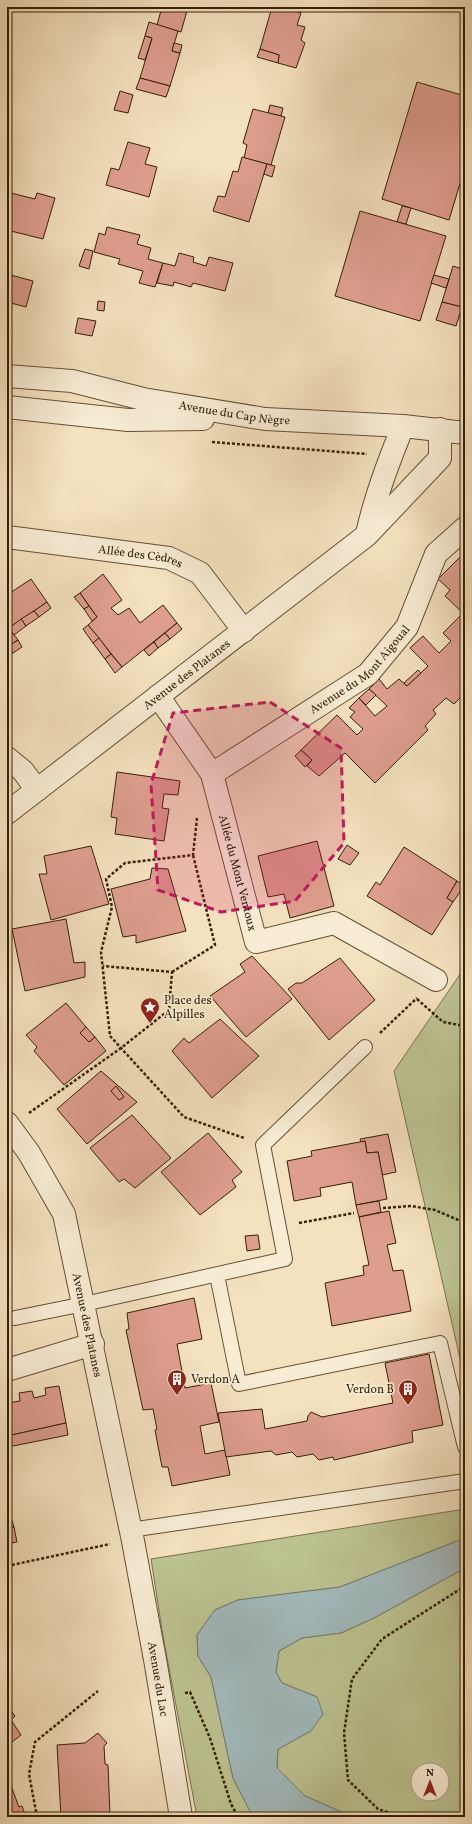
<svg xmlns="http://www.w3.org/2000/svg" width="472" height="1824" font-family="Vollkorn,serif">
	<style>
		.green { fill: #bcc391; stroke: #79724c; fill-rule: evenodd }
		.water { fill: #a2babd; stroke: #777c74 }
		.building { fill: #de9e8f; stroke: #362006 }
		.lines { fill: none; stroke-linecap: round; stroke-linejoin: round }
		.service-casing { stroke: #665034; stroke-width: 16 }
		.minor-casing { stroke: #665034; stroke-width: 24 }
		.tertiary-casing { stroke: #665034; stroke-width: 24 }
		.path { stroke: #362006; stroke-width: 2.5; stroke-dasharray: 3 2; stroke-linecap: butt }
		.service { stroke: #f8ecd5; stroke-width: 14 }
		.minor { stroke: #f8ecd5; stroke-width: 22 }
		.tertiary { stroke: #f8ecd5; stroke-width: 22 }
		.marked { fill: #c2185b; fill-opacity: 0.2; stroke: #c2185b; stroke-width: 3; stroke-dasharray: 8 5; stroke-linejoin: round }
		.labels { text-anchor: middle; stroke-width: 3.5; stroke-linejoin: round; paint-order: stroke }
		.street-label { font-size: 12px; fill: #362006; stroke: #f8ecd5 }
		.poi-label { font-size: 12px; fill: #362006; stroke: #f8ecd5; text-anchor: start }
	</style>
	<rect width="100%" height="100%" fill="#f4e1be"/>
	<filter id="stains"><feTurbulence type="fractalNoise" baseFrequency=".005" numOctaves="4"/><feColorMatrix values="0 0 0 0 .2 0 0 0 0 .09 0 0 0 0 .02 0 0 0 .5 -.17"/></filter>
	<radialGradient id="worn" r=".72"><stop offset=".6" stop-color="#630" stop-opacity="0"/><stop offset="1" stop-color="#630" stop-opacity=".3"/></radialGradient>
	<g class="green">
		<polygon points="465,967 465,1380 394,1071"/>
		<polygon points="465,1509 465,1538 340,1587 238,1600 215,1610 197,1635 198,1656 211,1677 233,1778 253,1817 197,1817 163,1636 151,1559"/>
		<path d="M465 1568V1817H353L305 1796 277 1768 278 1749 311 1731 317 1697 282 1683 276 1672 279 1651 302 1638 341 1633 374 1618ZM418 1770H442V1794H418Z"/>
	</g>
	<polygon class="water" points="465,1538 465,1568 374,1618 341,1633 302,1638 279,1651 276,1672 282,1683 317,1697 323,1714 311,1731 278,1749 277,1768 305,1796 353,1817 253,1817 233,1778 211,1677 198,1656 197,1635 215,1610 238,1600 340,1587"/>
	<g class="building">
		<polygon points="162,7 188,7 181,32 157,25"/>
		<polygon points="272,7 281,7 301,13 297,25 305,27 301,40 305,43 296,68 278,63 279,55 260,49"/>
		<polygon points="149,22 178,31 172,51 180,53 170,86 140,78 152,38 145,36"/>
		<polygon points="145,36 152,38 145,60 138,58"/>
		<polygon points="174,43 182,45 180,53 172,51"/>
		<polygon points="260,49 279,55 278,63 257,57"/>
		<polygon points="140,78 170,86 166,97 136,89"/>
		<polygon points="417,82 465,96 465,167 449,220 382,199"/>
		<polygon points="120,91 133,95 128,113 114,110"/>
		<polygon points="270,105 283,108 281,116 268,113"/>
		<polygon points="253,109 285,117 271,165 244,158 247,145 243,143"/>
		<polygon points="128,142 150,148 145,164 157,167 149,197 106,185 111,168 119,170"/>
		<polygon points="242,157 267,164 249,222 213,211 218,196 225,197 233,171 238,172"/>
		<polygon points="267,164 275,166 272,177 264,174"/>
		<polygon points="7,192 35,199 37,193 55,198 43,239 7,230"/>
		<polygon points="402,206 411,208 406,224 397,222"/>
		<polygon points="360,211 446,236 420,321 335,296"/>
		<polygon points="107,227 140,235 137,244 151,248 148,259 163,263 155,287 139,283 143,271 118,264 120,259 94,252 99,233 105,235"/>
		<polygon points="85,249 93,251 89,269 79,266"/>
		<polygon points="179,253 194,257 193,262 206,266 209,257 233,263 225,291 193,283 191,287 174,282 173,286 157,283 163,263 175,266"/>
		<polygon points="453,266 465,270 465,308 442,302"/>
		<polygon points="7,274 33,281 26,307 7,302"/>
		<polygon points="434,275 449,279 446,288 431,283"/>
		<polygon points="98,301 105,302 104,311 97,310"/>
		<polygon points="442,302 462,307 456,326 436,320"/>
		<polygon points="78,318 96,321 92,336 75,333"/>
		<polygon points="465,552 465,693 454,704 446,698 433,710 436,714 425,726 428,730 375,783 345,753 319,776 307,766 312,760 301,750 337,715 357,735 363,729 350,717 355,712 349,708 359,698 375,716 387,706 369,689 379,679 387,689 399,679 407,686 428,666 410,648 423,636 439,653 451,641 443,633 463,613 445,596 450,590 438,579"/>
		<polygon points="103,574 122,600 111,608 118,615 129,608 140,623 163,605 177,623 122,667 88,625 97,617 80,593"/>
		<polygon points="31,579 47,602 9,628 18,640 7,647 7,595"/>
		<polygon points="80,593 89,606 84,609 74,597"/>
		<polygon points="47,602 51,608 39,617 34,611"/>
		<polygon points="89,606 97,617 92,621 84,609"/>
		<polygon points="34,611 39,617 26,626 21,619"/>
		<polygon points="21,619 26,626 14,635 9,628"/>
		<polygon points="177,623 182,629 170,639 165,633"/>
		<polygon points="88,625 99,638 93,643 83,629"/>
		<polygon points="165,633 170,639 158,648 154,642"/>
		<polygon points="99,638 111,654 105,659 93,643"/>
		<polygon points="18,640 22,647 10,655 7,651 7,647"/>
		<polygon points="154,642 158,648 149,656 144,650"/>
		<polygon points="111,654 122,667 115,673 105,659"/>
		<polygon points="418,670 421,673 407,686 404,683"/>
		<polygon points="369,689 376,695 366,705 359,698"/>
		<polygon points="301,750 312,760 305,767 295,756"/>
		<polygon points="117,772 180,781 178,795 164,794 162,808 169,809 164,841 115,834 117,818 111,817"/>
		<polygon points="317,841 334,906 290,918 284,894 268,897 258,856"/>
		<polygon points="347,845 359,853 350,865 338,859"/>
		<polygon points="91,846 109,904 51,920 39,874 47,874 44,856"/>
		<polygon points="404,847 457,881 447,898 453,902 432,935 367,896 376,882 380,885"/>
		<polygon points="152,868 168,869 186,931 136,943 136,935 123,937 111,889 150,879"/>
		<polygon points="457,881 464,886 453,902 447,898"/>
		<polygon points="66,919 74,963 85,962 85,977 25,991 12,929"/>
		<polygon points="252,956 292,999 246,1037 210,996 245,972 240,964"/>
		<polygon points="340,958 375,1000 329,1040 288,989 296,983 302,983"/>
		<polygon points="66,1003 86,1027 80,1033 89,1042 95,1037 106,1051 64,1085 34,1051 37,1047 26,1035"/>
		<polygon points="220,1019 259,1056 212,1098 172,1051 184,1038 189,1043"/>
		<polygon points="86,1027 95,1037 89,1042 80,1033"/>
		<polygon points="101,1071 137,1102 87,1144 57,1109"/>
		<polygon points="116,1086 124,1097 119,1100 111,1091"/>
		<polygon points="132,1115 171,1158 135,1188 124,1179 119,1182 90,1148"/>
		<polygon points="208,1133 242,1172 232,1180 236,1187 200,1215 161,1172"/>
		<polygon points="388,1134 396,1172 382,1175 378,1152 367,1153 365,1141 361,1142 360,1139"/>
		<polygon points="365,1141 367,1153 378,1152 387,1199 356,1205 352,1182 320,1188 321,1196 294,1201 287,1161 312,1156 311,1151"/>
		<polygon points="379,1201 381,1212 359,1217 356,1205"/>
		<polygon points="389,1211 396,1243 387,1245 393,1271 403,1270 411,1311 332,1326 325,1283 364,1275 363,1266 369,1265 359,1217"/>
		<polygon points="258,1235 260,1249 247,1251 245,1236"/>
		<polygon points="194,1298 202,1339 177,1344 185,1388 211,1383 219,1422 200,1426 205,1454 225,1450 230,1475 172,1486 168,1467 162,1467 155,1430 157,1429 153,1409 143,1410 126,1330 129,1329 127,1313"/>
		<polygon points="429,1354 443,1425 412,1431 413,1442 334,1460 333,1457 319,1460 313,1454 297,1457 292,1452 276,1455 271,1451 226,1457 218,1413 262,1409 265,1429 307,1421 308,1416 311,1412 322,1417 393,1403 385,1363"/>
		<polygon points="59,1386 66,1423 7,1436 7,1403 20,1401 19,1393 32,1391 34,1398 46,1395 45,1388"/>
		<polygon points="66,1423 68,1435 8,1447 7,1436"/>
		<polygon points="10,1514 14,1527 7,1529 7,1515"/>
		<polygon points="14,1527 17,1542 7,1544 7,1528"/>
		<polygon points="7,1705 15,1716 11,1720 21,1735 7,1746"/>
		<polygon points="98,1733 107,1743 104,1746 105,1764 108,1765 110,1815 107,1817 61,1817 57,1745 85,1743"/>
		<polygon points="7,1775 19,1807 22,1806 26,1817 7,1817"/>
	</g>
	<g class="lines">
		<defs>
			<g id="service">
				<polyline points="217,1275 239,1384 440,1343 465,1447"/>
				<polyline points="15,1318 84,1304 285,1259 263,1145 365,1047"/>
				<polyline points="130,1530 465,1481"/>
			</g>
			<g id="minor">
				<path d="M367 534C375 497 389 461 403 426"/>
				<path id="s1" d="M7 537 169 558 200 573 244 631"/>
				<path id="s2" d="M158 696 212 774 256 942 334 923 436 980"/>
				<polyline points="7,758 23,771 37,790"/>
				<path id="s3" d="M212 774 368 674 407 627 436 554 465 528"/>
				<path id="s4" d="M7 813 367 535 440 458V429"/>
				<path id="s5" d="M7 1123 29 1153 64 1214 133 1541 156 1665 181 1817"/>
				<polyline points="7,1370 93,1344"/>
			</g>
			<g id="tertiary">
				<path id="s6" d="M7 376 72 381 143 399 265 419 403 426 465 433"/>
				<polyline points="7,407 128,420 203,419"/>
			</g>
		</defs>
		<use href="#service" class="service-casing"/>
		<use href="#minor" class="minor-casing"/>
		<use href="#tertiary" class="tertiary-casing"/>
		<g class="path">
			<polyline points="212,442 367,454"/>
			<polyline points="197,818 193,855 125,863 106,879 112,907 101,952 110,1036 184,1117 244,1138"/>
			<polyline points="172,972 215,945 193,855"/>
			<polyline points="417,999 443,1022 465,1026"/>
			<polyline points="380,1033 417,998"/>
			<polyline points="29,1113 121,1048 169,1010 172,972 103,966"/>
			<polyline points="383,1208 411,1206 435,1210 465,1223"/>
			<polyline points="299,1223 354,1213"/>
			<polyline points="7,1566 110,1544"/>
			<polyline points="185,1693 190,1692 210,1738 231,1804 238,1817"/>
			<polyline points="37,1817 29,1774 35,1742 98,1691"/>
			<polyline points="402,1817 378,1809 348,1780 344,1733 352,1679 382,1639 465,1586"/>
		</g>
		<use href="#service" class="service"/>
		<use href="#minor" class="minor"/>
		<use href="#tertiary" class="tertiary"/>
	</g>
	<path class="marked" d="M270 702 341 748 344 843 295 901 221 912 158 890 151 784 173 713Z"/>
	<defs>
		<symbol id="sight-pin" viewBox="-11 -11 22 30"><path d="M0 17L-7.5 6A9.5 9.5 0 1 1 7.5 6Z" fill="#8f2418" stroke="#f8ecd5"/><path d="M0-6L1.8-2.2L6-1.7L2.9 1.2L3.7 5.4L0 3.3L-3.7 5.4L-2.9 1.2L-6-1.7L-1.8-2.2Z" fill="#fff"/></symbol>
		<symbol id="building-pin" viewBox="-11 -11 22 30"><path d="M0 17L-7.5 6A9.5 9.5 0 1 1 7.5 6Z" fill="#8f2418" stroke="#f8ecd5"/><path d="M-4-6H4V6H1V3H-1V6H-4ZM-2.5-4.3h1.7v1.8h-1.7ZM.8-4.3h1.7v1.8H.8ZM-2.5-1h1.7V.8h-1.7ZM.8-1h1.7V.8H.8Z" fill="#fff"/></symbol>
	</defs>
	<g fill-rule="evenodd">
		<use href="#sight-pin" x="139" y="996" width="22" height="30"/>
		<use href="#building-pin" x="166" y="1368" width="22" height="30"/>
		<use href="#building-pin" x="397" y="1378" width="22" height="30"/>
	</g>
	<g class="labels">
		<g class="street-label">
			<text dy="4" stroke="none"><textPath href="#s6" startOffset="231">Avenue du Cap Nègre</textPath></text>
			<text dy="4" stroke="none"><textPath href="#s1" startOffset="135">Allée des Cèdres</textPath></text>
			<text dy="4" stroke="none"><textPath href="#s3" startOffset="182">Avenue du Mont Aigoual</textPath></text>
			<text dy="4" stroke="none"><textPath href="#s4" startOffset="227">Avenue des Platanes</textPath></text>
			<text dy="4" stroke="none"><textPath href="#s2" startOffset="197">Allée du Mont Ventoux</textPath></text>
			<text dy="4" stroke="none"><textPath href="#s5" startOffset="221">Avenue des Platanes</textPath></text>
			<text dy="4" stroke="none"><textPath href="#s5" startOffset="582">Avenue du Lac</textPath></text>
		</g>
		<g class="poi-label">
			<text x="164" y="1004">Place des<tspan x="164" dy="14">Alpilles</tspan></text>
			<text x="191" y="1383">Verdon A</text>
			<text x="394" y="1393" text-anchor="end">Verdon B</text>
		</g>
	</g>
	<rect width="472" height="1824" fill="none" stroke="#f4e1be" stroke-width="24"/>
	<rect x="8" y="8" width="456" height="1808" fill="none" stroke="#362006" stroke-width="2"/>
	<rect x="12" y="12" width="448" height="1800" fill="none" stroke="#362006"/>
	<g transform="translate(430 1782)"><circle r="19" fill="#f8ecd5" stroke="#aa9a82"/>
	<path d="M0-3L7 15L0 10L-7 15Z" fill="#8f2418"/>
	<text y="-6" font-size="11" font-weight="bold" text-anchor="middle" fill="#362006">N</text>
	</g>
	<rect width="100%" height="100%" filter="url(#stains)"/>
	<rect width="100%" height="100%" fill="url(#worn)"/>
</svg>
